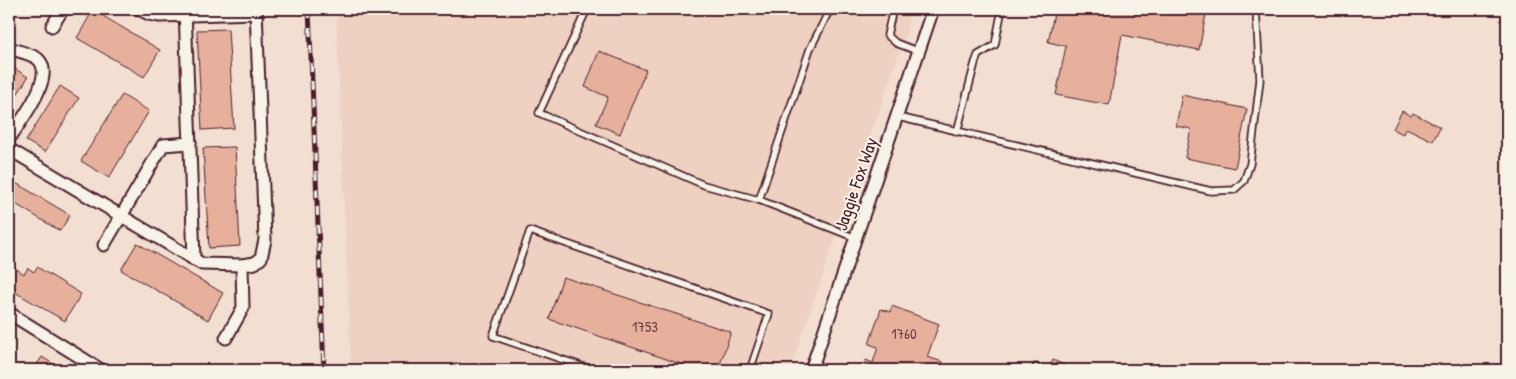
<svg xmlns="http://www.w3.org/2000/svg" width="1516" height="379" font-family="'Patrick Hand',sans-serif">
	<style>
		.built { fill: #efd1c2 }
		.building { fill: #e7b09d; stroke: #4a1f2b }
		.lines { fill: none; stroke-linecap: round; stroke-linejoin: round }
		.service-casing { stroke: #4a1f2b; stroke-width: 9 }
		.minor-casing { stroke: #4a1f2b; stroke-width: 15 }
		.service { stroke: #f7f3e8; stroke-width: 5.5 }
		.minor { stroke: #f7f3e8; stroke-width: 11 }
		.rail-casing { stroke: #4a1f2b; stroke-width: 5 }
		.rail { stroke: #f7f3e8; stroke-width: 3; stroke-dasharray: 9; stroke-linecap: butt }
		.labels { text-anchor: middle; stroke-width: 4; stroke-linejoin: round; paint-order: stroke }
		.number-label { font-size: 15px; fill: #714348 }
		.street-label { font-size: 18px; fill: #4a1f2b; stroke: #f7f3e8 }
	</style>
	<rect width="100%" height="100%" fill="#f2dfd2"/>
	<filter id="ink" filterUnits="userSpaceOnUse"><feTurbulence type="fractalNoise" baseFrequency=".02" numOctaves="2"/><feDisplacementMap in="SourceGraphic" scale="10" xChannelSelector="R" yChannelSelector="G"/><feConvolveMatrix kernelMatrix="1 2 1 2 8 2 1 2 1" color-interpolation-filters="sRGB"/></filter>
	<g filter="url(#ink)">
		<polygon class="built" points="336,9 911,9 906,33 790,370 351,370"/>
		<g class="building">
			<polygon points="1055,9 1207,9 1199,50 1122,35 1109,105 1056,95 1066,46 1048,42"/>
			<polygon points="93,10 160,50 144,77 77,38"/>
			<polygon points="228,29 234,128 202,130 197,30"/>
			<polygon points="599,51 646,70 620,134 596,124 608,97 585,87"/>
			<polygon points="9,65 28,77 9,108"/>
			<polygon points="60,86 79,98 45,152 26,141"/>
			<polygon points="122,95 149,111 109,178 81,161"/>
			<polygon points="1182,95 1247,109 1235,168 1185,158 1191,129 1176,126"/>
			<polygon points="1402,111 1411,116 1413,113 1440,127 1433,141 1406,128 1403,134 1393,129"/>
			<polygon points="235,147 240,246 209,248 203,148"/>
			<polygon points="9,179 70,215 60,231 9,200"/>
			<polygon points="137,243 223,293 208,320 121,270"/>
			<polygon points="9,264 24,274 28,268 34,272 37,267 81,294 65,321 13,291 15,288 9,285"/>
			<polygon points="563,277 731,332 718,370 689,370 680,367 681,364 549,319"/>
			<polygon points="892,306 939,324 927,357 943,362 940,370 862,370 866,360 873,363 878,347 869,344 881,309 890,312"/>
			<polygon points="42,357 63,370 33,370"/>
			<polygon points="1053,360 1076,370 1048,370"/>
		</g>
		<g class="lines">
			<defs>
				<g id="service">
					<polyline points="587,9 539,113 704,185 759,200"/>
					<polyline points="830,9 810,49 759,200 856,238"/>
					<polyline points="893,9 887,35 896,43 920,52"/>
					<polyline points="898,117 1211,191 1234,190 1244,181 1250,164 1260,80 1256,9"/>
					<polyline points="957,132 975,63 978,55 995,45 1002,9"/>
					<polyline points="593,370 493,336 530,231 769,314 750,370"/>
					<polyline points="1035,370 1036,367"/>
				</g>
				<g id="minor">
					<polyline points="139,9 149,14 160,16 256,13"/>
					<polyline points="185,9 194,260"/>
					<polyline points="52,26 63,9"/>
					<path d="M9 48C17 51 32 54 38 59 57 76 19 123 9 139"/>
					<polyline points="9,149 202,264 242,265 255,263 261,258 265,240 256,9"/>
					<polyline points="104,245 163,145 190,143"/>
					<polyline points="9,313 101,370"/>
					<polyline points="226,338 243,308 242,265"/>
					<polyline points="811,370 933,9"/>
				</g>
			</defs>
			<use href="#service" class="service-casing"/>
			<use href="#minor" class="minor-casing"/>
			<use href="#service" class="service"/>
			<use href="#minor" class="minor"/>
			<defs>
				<polyline id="rail" points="309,9 324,370"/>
			</defs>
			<use href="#rail" class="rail-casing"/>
			<use href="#rail" class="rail"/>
		</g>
	</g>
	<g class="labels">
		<g class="number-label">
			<text x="645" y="332">1753</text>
			<text x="904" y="339">1760</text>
		</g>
		<g class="street-label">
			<text transform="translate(856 184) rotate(-71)" y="6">Jaggie Fox Way</text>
		</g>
	</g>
	<rect width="1516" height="379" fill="none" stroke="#f7f3e8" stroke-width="30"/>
	<rect x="15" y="15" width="1486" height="349" fill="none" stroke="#4a1f2b" stroke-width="2" filter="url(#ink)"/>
</svg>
